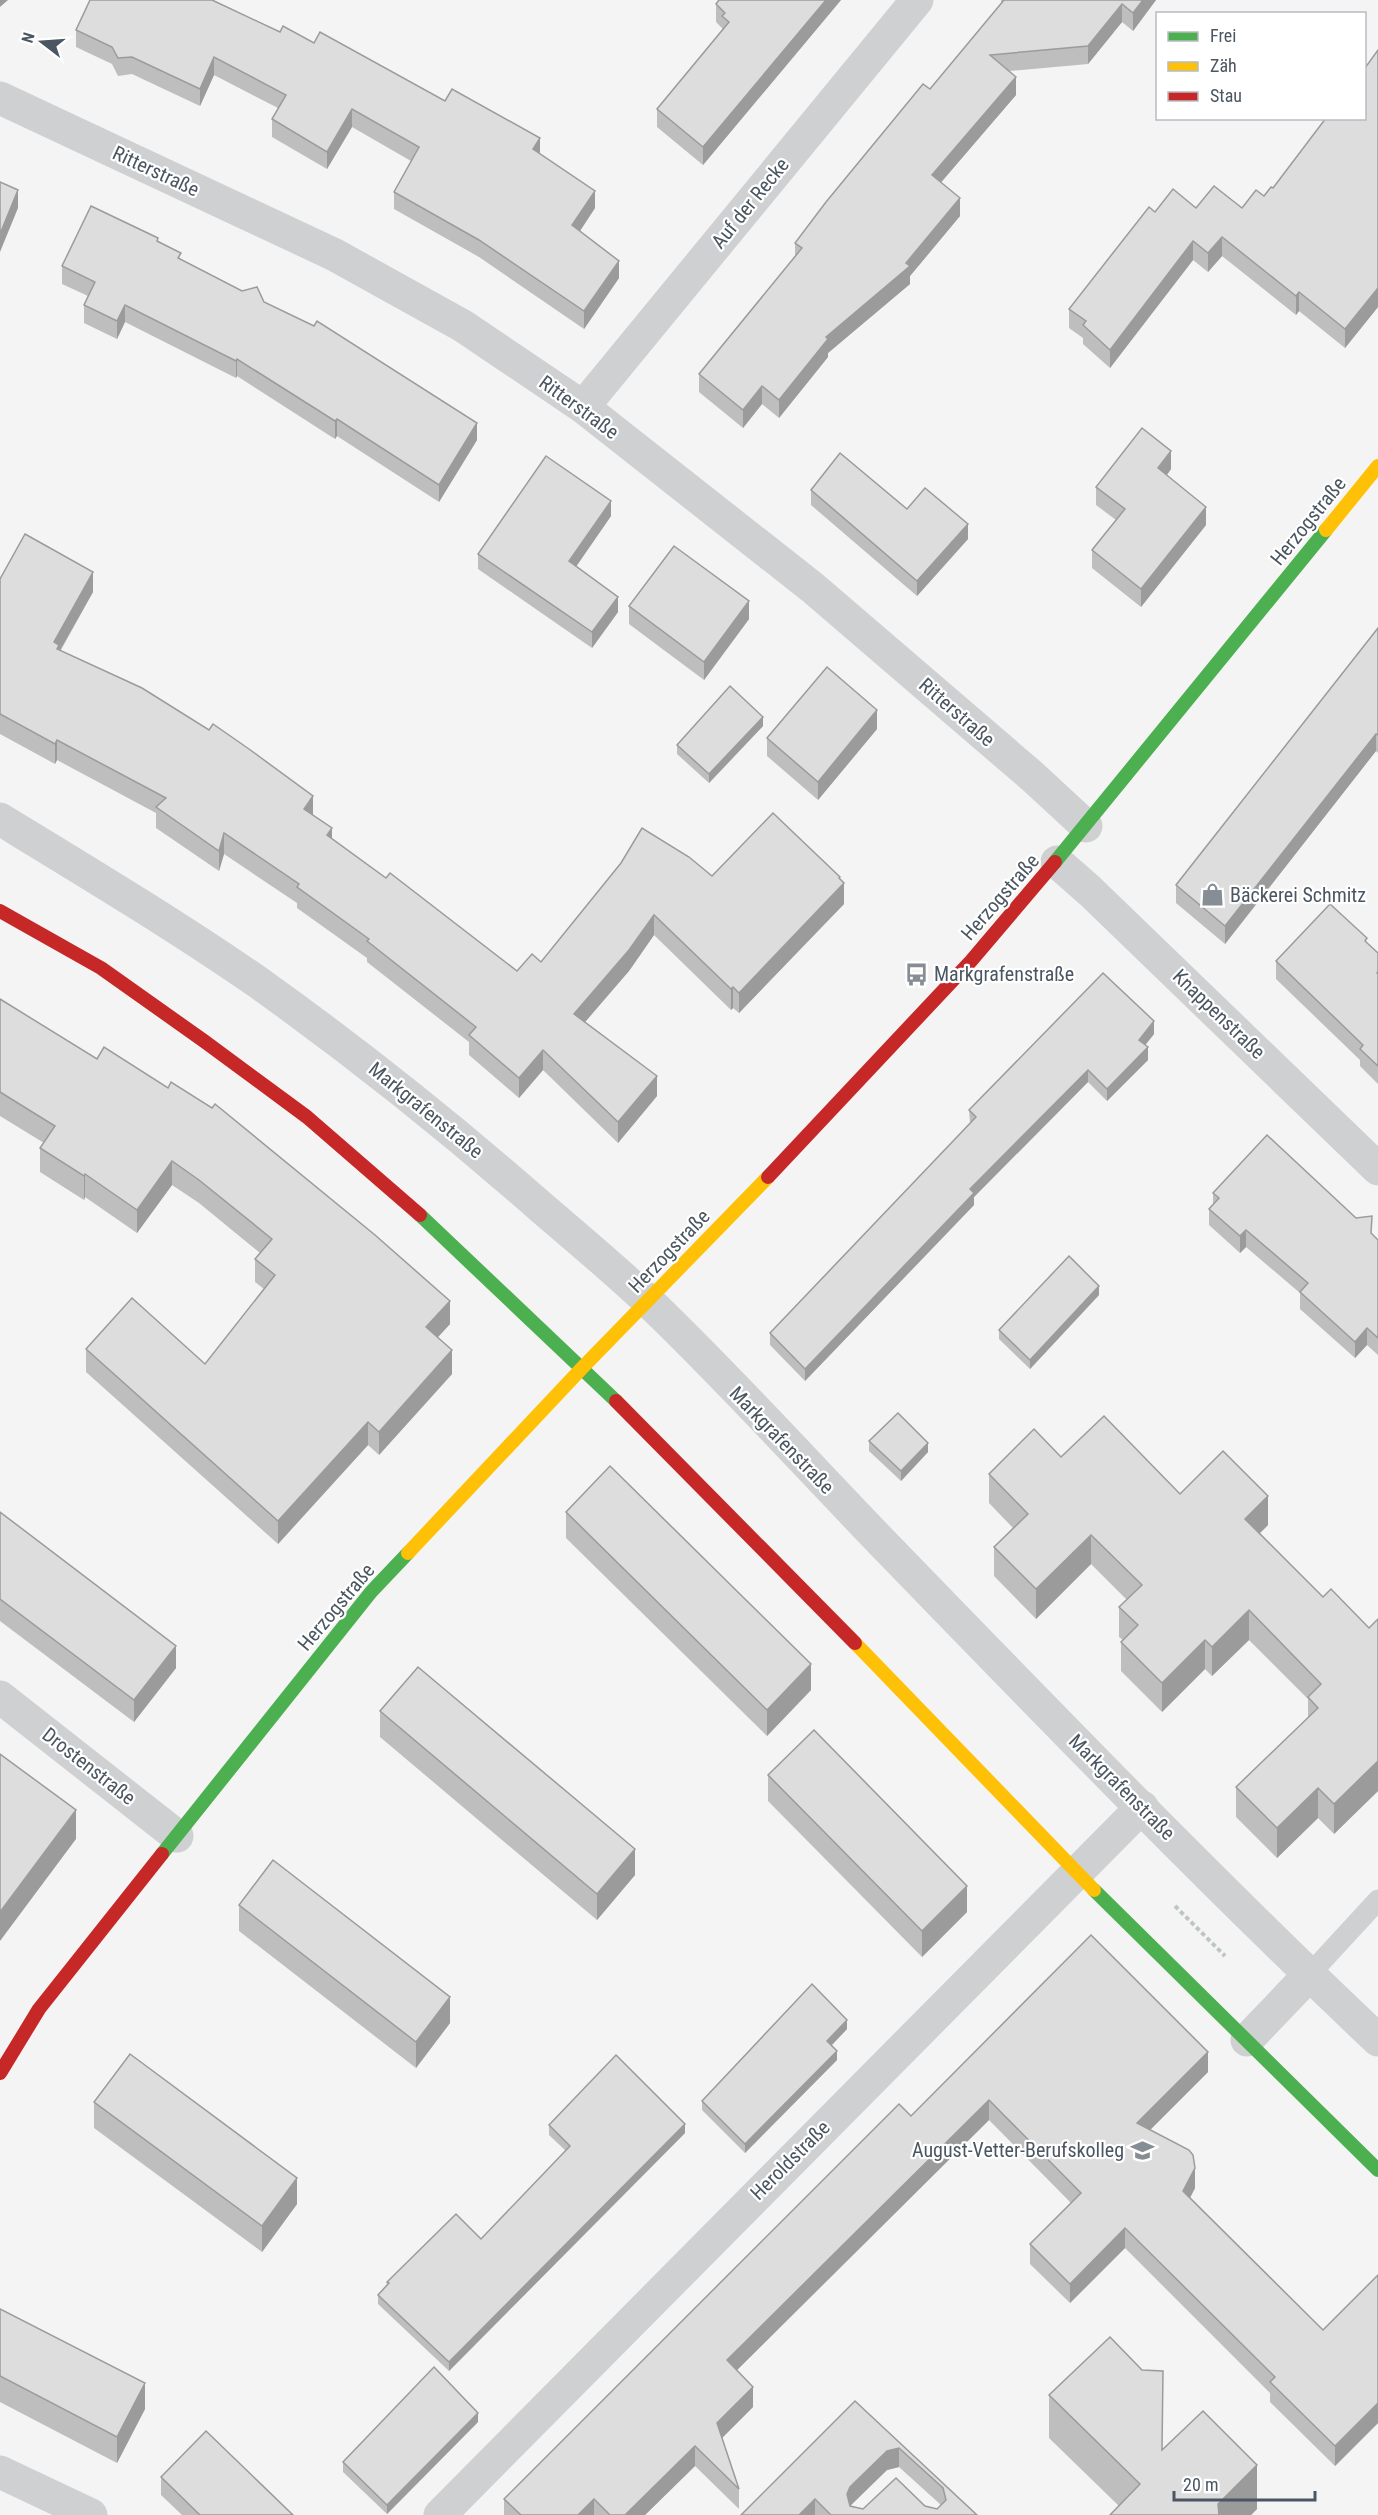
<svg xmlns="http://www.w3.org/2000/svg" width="1378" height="2515" font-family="'Roboto Condensed',sans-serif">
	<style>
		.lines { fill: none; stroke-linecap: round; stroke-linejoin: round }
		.path { stroke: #bcc7c4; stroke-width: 4; stroke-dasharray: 4.5 3; stroke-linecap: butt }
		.lane { stroke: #ced0d2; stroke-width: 21 }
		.street { stroke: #ced0d2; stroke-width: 33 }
		.fast { stroke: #4caf50; stroke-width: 14 }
		.slow { stroke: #ffc107; stroke-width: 14 }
		.jam { stroke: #c62828; stroke-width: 14 }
		.wall { fill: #bebebf; fill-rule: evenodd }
		.shaded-wall { fill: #9b9b9b }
		.building { fill: #ddddde; stroke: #9b9b9b; stroke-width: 1.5; fill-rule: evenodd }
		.labels { text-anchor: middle; stroke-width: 4.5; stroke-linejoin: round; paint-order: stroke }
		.street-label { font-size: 20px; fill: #4a5661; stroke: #fff }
		.poi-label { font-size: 20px; fill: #4a5661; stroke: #fff; text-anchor: start }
	</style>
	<rect width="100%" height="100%" fill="#f4f4f4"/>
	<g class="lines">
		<polyline class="path" points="1175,1906 1225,1956"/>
		<polyline class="lane" points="1309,1975 1378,1900"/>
		<g class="street">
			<polyline points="0,98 335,255 463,326 583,407 813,588 1033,777 1086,826"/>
			<polyline points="583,407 917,0"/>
			<path d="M0 819C87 872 175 925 259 983 357 1053 451 1128 542 1208 577 1238 613 1268 647 1300 734 1383 815 1474 899 1560 1056 1722 1214 1885 1378 2040"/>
			<polyline points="1057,862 1090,891 1378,1169"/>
			<polyline points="0,1697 177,1836"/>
			<polyline points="1247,2040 1309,1975"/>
			<polyline points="0,2472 91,2515"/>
			<polyline points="440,2515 1142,1807"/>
		</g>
		<g class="fast">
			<polyline points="1055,862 1326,530"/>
			<polyline points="420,1215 616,1401"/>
			<polyline points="162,1854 371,1592 408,1553"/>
			<polyline points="1094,1890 1378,2170"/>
		</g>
		<g class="slow">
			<polyline points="1326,530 1378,466"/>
			<polyline points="408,1553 583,1367 768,1177"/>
			<polyline points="855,1643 1094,1890"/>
		</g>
		<g class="jam">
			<polyline points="0,911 101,968 204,1041 307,1117 420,1215"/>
			<polyline points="768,1177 971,961 1055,862"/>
			<polyline points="616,1401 855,1643"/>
			<polyline points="0,2073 39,2009 162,1854"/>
		</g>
	</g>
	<g class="wall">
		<polygon points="213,0 280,32 314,43 540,154 595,208 580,231 619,278 584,329 479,257 394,209 394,192 411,161 352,127 327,169 272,137 272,119 278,108 214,75 200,106 132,74 118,76 112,64 76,47 76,30"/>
		<polygon points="719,0 841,0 703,165 657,127 657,109 722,31 722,28 716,22 716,4"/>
		<polygon points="1001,0 1156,0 1133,31 1122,22 1088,64 1009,71 1016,95 941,182 960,216 910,276 910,284 828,353 828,357 779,418 762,404 743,428 699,392 699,374 795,256 795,243 930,89 1001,4"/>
		<polygon points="1378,50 1378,307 1345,348 1299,311 1296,315 1222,256 1208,272 1193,260 1110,368 1083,344 1083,338 1069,328 1069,309 1155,212 1196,208 1242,208 1264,196 1273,188"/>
		<polygon points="158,241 181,259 264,302 477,440 439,502 337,436 335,439 237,376 236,378 125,322 117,339 84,323 84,305 88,296 62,284 62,266"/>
		<polygon points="1171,469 1167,475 1206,525 1141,607 1092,568 1092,550 1116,520 1096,505 1096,487"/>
		<polygon points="811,490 907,509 968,539 917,596 811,505"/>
		<polygon points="611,516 576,566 618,612 592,648 478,569 478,554"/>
		<polygon points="0,579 93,592 61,650 313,815 332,839 386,878 517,971 541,962 712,876 840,880 844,904 739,1013 733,1008 731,1010 654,935 629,971 584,1022 657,1096 618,1143 543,1070 519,1098 469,1055 469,1042 367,962 367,958 297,908 297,903 224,854 219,871 156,828 156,813 57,760 55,764 0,734"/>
		<polygon points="629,606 749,619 704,680 629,624"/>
		<polygon points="1378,628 1378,753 1376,751 1225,944 1176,903 1176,885"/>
		<polygon points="763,726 709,783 677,754 677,745"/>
		<polygon points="877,729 818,800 767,756 767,738"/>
		<polygon points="1367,943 1378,953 1378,1084 1360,1066 1360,1060 1276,979 1276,961"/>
		<polygon points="0,999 450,1324 438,1337 452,1374 379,1455 368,1445 278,1544 86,1372 86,1349 205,1364 264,1289 255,1282 255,1259 260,1253 199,1203 172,1185 137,1233 85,1197 84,1200 40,1172 40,1148 44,1143 0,1116"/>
		<polygon points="1154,1034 1145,1045 1148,1060 1107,1101 1088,1082 974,1197 974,1205 805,1381 770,1345 770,1333 970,1123 969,1110"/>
		<polygon points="1213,1193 1372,1234 1378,1240 1378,1355 1367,1345 1355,1358 1300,1309 1300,1293 1246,1247 1240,1253 1209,1225 1209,1209 1213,1204"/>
		<polygon points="1099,1295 1030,1369 999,1339 999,1330"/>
		<polygon points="869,1441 928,1452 901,1481 869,1451"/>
		<polygon points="1061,1457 1180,1494 1268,1525 1260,1533 1323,1597 1369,1628 1378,1619 1378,1791 1334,1834 1318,1818 1277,1858 1236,1817 1236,1787 1308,1718 1308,1699 1249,1640 1212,1676 1205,1669 1162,1712 1121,1671 1121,1642 1123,1640 1119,1637 1119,1607 1127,1600 1091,1564 1036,1619 994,1576 994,1547 1013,1528 989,1503 989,1474"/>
		<polygon points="0,1512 176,1668 134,1722 0,1621"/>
		<polygon points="566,1512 811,1690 767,1736 566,1538"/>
		<polygon points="380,1711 635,1875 597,1920 380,1737"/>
		<polygon points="768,1775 967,1912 922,1957 768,1801"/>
		<polygon points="239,1905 450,2023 416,2068 239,1931"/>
		<polygon points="1091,1935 1208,2072 1150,2130 1195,2188 1190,2198 1323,2330 1378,2275 1378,2423 1335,2466 1270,2402 1270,2393 1125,2248 1070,2303 1030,2264 1030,2244 1071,2203 989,2120 737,2370 753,2407 722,2438 739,2489 739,2509 695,2466 645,2515 504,2515 504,2499 911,2116"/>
		<polygon points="847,2029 832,2045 837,2060 745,2153 702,2110 702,2101"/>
		<polygon points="94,2102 297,2204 262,2252 94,2128"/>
		<polygon points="549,2125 685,2133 449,2371 378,2304 378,2295 387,2284 387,2282 481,2239 566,2151 549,2135"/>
		<polygon points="0,2309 145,2409 117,2463 0,2402"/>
		<polygon points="1049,2395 1163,2450 1257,2509 1251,2515 1110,2515 1119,2506 1049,2438"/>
		<path d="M855 2401 977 2515H741ZM899 2467 941 2505 937 2509 925 2506 863 2509 850 2506 887 2470Z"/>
		<polygon points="478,2422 387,2514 343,2472 343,2462"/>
		<polygon points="161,2477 293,2515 182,2515 161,2495"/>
	</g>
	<g class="shaded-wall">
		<polygon points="0,0 8,0 0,7"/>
		<polygon points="826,0 841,0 703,165 703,147"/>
		<polygon points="1143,0 1156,0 1133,31 1133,13"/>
		<polygon points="1122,4 1122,22 1088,64 1088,46"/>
		<polygon points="214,57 214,75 200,106 200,89"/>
		<polygon points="1016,77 1016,95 932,193 932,175"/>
		<polygon points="352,109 352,127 327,169 327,152"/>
		<polygon points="540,138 540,156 533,149"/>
		<polygon points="18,190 18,208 0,252 0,234"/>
		<polygon points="595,191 595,208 572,243 572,225"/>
		<polygon points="960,198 960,216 910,276 910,284 828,353 828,357 779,418 779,400 826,337 906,263"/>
		<polygon points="1222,237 1222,256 1208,272 1208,253"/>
		<polygon points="1193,241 1193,260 1110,368 1110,350"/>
		<polygon points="619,261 619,278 584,329 584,311"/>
		<polygon points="1378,288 1378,307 1345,348 1345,329"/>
		<polygon points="1299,292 1299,311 1296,315 1296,296"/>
		<polygon points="125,305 125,322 117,339 117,321"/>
		<polygon points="237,359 237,376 236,378 236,361"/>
		<polygon points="762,386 762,404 743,428 743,410"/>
		<polygon points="337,419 337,436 335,439 335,421"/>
		<polygon points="477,423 477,440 439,502 439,485"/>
		<polygon points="1171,451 1171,469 1158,487 1158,468"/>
		<polygon points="611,501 611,516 569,577 569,561"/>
		<polygon points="1206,507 1206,525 1141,607 1141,589"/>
		<polygon points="968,524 968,539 917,596 917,581"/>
		<polygon points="93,572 93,592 59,652 54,642"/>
		<polygon points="618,597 618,612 592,648 592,632"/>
		<polygon points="749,601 749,619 704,680 704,662"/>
		<polygon points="877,710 877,729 818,800 818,782"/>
		<polygon points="763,717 763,726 709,783 709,774"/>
		<polygon points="1376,734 1376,751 1225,944 1225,926"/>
		<polygon points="57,740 57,760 55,764 55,744"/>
		<polygon points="313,796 313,816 304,809"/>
		<polygon points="332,828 332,848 327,835"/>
		<polygon points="224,833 224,854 219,871 219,851"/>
		<polygon points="840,877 840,887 844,883 844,904 739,1013 739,993"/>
		<polygon points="654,915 654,935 629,971 574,1035 574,1014"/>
		<polygon points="733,987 733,1008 731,1010 731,989"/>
		<polygon points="1154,1021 1154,1034 1139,1053 1139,1040"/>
		<polygon points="1148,1047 1148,1060 1107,1101 1107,1089"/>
		<polygon points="543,1050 543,1070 519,1098 519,1078"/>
		<polygon points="1088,1070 1088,1082 974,1197 974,1205 805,1381 805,1369 970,1189"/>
		<polygon points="657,1076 657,1096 618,1143 618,1122"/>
		<polygon points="172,1161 172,1185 137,1233 137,1210"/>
		<polygon points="85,1174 85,1197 84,1200 84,1176"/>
		<polygon points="1246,1230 1246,1247 1240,1253 1240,1236"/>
		<polygon points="1099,1286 1099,1295 1030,1369 1030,1360"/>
		<polygon points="450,1301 450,1324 426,1350 426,1327"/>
		<polygon points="1367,1328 1367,1345 1355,1358 1355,1342"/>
		<polygon points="452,1350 452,1374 379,1455 379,1432"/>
		<polygon points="368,1422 368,1445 278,1544 278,1521"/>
		<polygon points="928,1443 928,1452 901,1481 901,1471"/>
		<polygon points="1268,1496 1268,1525 1245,1548 1245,1519"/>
		<polygon points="1091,1535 1091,1564 1036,1619 1036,1589"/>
		<polygon points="1249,1610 1249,1640 1212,1676 1212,1647"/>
		<polygon points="1205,1640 1205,1669 1162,1712 1162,1683"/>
		<polygon points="176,1646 176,1668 134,1722 134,1700"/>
		<polygon points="811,1664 811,1690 767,1736 767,1710"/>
		<polygon points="1378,1761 1378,1791 1334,1834 1334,1804"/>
		<polygon points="1318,1788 1318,1818 1277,1858 1277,1828"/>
		<polygon points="76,1810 76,1839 0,1941 0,1912"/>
		<polygon points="635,1849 635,1875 597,1920 597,1894"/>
		<polygon points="967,1886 967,1912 922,1957 922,1931"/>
		<polygon points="450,1997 450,2023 416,2068 416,2042"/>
		<polygon points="847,2020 847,2029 827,2050 827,2041"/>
		<polygon points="837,2051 837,2060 745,2153 745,2144"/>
		<polygon points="1208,2052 1208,2072 1137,2143 1137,2123"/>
		<polygon points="989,2100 989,2120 727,2380 727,2360"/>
		<polygon points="685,2124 685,2133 449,2371 449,2362"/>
		<polygon points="1195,2168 1195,2188 1183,2211 1183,2191"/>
		<polygon points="297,2178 297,2204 262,2252 262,2226"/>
		<polygon points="1125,2228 1125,2248 1070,2303 1070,2284"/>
		<polygon points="145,2383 145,2409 117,2463 117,2437"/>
		<polygon points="753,2387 753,2407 717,2443 717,2423"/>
		<polygon points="1378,2403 1378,2423 1335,2466 1335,2446"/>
		<polygon points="478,2413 478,2422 387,2514 387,2505"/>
		<polygon points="695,2446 695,2466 645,2515 625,2515"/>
		<polygon points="899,2448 899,2467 887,2470 850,2506 847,2494 850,2487 887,2451"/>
		<polygon points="1257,2465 1257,2509 1251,2515 1218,2515 1218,2504"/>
		<polygon points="594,2499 594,2515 578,2515"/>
		<polygon points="815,2499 815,2515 799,2515"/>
	</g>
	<g class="building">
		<polygon points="90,0 212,0 280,32 283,26 314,43 320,32 445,101 452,89 540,138 533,149 595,191 572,225 619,261 584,311 479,240 394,192 419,147 352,109 327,152 272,119 286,95 214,57 200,89 132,57 118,58 112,47 76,30"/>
		<polygon points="719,0 826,0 703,147 657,109 729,22 722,16 725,13 716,4"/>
		<polygon points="1004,0 1143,0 1133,13 1122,4 1088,46 990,55 1016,77 932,175 960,198 906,263 910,266 826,337 828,339 779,400 762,386 743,410 699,374 802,248 795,243 826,202 923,84 930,89"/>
		<polygon points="1378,50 1378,288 1345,329 1299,292 1296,296 1222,237 1208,253 1193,241 1110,350 1083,325 1086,321 1069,309 1149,207 1155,212 1173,189 1196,208 1214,186 1242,208 1256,190 1264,196 1271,187 1273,188 1326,118 1365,118 1365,68"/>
		<polygon points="0,182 18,190 0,234"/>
		<polygon points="91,206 158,238 157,241 181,253 178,258 242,291 257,287 264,302 314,326 317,321 477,423 439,485 337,419 335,421 237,359 236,361 125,305 117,321 84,305 95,282 62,266"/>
		<polygon points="1142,428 1171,451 1158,468 1206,507 1141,589 1092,550 1125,509 1096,487"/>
		<polygon points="840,453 907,509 925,488 968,524 917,581 811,490"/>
		<polygon points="546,456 611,501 569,561 618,597 592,632 478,554"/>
		<polygon points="25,534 93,572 54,642 59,645 57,649 142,688 209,730 213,724 249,749 313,796 304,809 332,828 327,835 386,878 390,873 517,971 532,954 541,962 621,863 642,828 689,857 712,876 773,813 840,877 839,878 844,883 739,993 733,987 731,989 654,915 629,950 574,1014 657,1076 618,1122 543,1050 519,1078 469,1035 476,1027 367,941 369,939 297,887 299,884 224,833 219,851 156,807 166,798 57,740 55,744 0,714 0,579"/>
		<polygon points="674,546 749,601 704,662 629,606"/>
		<polygon points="1378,628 1378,735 1376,734 1225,926 1176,885"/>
		<polygon points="827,667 877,710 818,782 767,738"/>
		<polygon points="730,686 763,717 709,774 677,745"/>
		<polygon points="1330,904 1367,938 1365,941 1378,953 1378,971 1377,973 1378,974 1378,1066 1360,1049 1363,1045 1276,961"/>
		<polygon points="1103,973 1154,1021 1139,1040 1148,1047 1107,1089 1088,1070 970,1189 974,1193 805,1369 770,1333 976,1117 969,1110"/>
		<polygon points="0,999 97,1059 104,1047 168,1088 171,1082 212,1108 215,1104 375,1235 450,1301 426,1327 452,1350 379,1432 368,1422 278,1521 86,1349 132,1298 205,1364 275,1275 255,1259 272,1239 199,1180 172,1161 137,1210 85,1174 84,1176 40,1148 55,1126 0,1092"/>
		<polygon points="1267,1135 1356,1218 1372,1216 1371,1233 1378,1240 1378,1338 1367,1328 1355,1342 1300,1292 1308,1283 1246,1230 1240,1236 1209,1209 1219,1198 1213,1193"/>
		<polygon points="1069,1256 1099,1286 1030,1360 999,1330"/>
		<polygon points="898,1413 928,1443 901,1471 869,1441"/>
		<polygon points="1104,1416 1180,1494 1223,1451 1268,1496 1245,1519 1323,1597 1331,1589 1369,1628 1378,1619 1378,1761 1334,1804 1318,1788 1277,1828 1236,1787 1318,1708 1308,1697 1321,1684 1249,1610 1212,1647 1205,1640 1162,1683 1121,1642 1138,1625 1119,1607 1142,1585 1091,1535 1036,1589 994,1547 1028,1514 989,1474 1034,1429 1061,1457"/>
		<polygon points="610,1466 811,1664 767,1710 566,1512"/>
		<polygon points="0,1512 176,1646 134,1700 0,1599"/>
		<polygon points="418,1667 635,1849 597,1894 380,1711"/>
		<polygon points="814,1730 967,1886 922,1931 768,1775"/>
		<polygon points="0,1754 76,1810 0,1912"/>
		<polygon points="273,1860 450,1997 416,2042 239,1905"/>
		<polygon points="1091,1935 1208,2052 1137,2123 1189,2150 1193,2155 1195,2168 1183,2191 1323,2330 1378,2275 1378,2403 1335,2446 1270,2382 1275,2377 1125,2228 1070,2284 1030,2244 1081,2193 989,2100 727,2360 753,2387 717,2423 739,2489 695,2446 625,2515 610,2515 594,2499 578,2515 521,2515 504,2499 899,2104 911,2116"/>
		<polygon points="812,1984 847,2020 827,2041 837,2051 745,2144 702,2101"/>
		<polygon points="130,2054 297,2178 262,2226 94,2102"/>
		<polygon points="616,2055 685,2124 449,2362 378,2295 389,2283 387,2282 456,2214 481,2239 570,2146 549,2125"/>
		<polygon points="0,2309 145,2383 117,2437 0,2376"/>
		<polygon points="1110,2337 1142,2370 1163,2371 1162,2450 1203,2411 1257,2465 1218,2504 1219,2515 1110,2515 1140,2484 1049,2395"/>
		<polygon points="434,2367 478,2413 387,2505 343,2462"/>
		<path d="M855 2401 977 2515H831L815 2499 799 2515H741ZM899 2448 943 2488 946 2500 937 2509 925 2506 896 2478 863 2509 850 2506 847 2494 850 2487 887 2451Z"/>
		<polygon points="206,2431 293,2515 200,2515 161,2477"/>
	</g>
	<defs>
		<symbol id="shop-bare" viewBox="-9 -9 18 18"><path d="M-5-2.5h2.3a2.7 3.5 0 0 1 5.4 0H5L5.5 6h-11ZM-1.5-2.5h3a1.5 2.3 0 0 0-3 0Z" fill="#868d94" stroke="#fff" stroke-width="2.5" paint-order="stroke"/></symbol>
		<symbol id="bus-bare" viewBox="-9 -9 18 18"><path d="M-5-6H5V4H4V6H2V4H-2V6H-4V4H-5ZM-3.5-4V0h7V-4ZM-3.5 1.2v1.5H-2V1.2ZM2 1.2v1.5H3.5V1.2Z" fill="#868d94" stroke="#fff" stroke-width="2.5" paint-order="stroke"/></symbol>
		<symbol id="school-bare" viewBox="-9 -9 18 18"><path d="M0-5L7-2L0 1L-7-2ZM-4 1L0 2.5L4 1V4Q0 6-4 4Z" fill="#868d94" stroke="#fff" stroke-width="2.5" paint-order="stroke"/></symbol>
	</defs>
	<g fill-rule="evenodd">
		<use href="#shop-bare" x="1196" y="878" width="33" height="33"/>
		<use href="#bus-bare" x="900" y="958" width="33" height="33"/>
		<use href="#school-bare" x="1126" y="2134" width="33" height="33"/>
	</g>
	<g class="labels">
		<g class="street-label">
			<text transform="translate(156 171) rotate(25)" y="7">Ritterstraße</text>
			<text transform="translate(750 203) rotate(-51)" y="7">Auf der Recke</text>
			<text transform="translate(579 407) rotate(36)" y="7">Ritterstraße</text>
			<text transform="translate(1308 521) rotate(-51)" y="7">Herzogstraße</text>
			<text transform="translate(957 712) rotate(41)" y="7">Ritterstraße</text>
			<text transform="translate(1000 897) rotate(-49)" y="7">Herzogstraße</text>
			<text transform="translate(1219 1014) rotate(44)" y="7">Knappenstraße</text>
			<text transform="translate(426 1110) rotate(39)" y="7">Markgrafenstraße</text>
			<text transform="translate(669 1251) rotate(-46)" y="7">Herzogstraße</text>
			<text transform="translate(782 1440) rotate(46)" y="7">Markgrafenstraße</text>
			<text transform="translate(336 1607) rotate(-50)" y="7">Herzogstraße</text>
			<text transform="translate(89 1766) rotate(38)" y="7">Drostenstraße</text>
			<text transform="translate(1122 1787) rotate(45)" y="7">Markgrafenstraße</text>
			<text transform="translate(790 2160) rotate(-45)" y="7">Heroldstraße</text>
		</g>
		<g class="poi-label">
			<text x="1230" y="902">Bäckerei Schmitz</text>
			<text x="934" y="981">Markgrafenstraße</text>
			<text x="1124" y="2157" text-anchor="end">August-Vetter-Berufskolleg</text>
		</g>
	</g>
	<rect x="1156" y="12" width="210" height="108" fill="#ffffff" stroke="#b7bbc0" stroke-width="1.5"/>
	<rect x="1168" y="32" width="30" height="9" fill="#4caf50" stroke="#b7bbc0" stroke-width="1.5"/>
	<text x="1210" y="42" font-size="18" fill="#4a5661">Frei</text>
	<rect x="1168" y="62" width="30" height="9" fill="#ffc107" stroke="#b7bbc0" stroke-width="1.5"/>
	<text x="1210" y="72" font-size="18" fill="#4a5661">Zäh</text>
	<rect x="1168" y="92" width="30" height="9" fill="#c62828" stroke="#b7bbc0" stroke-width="1.5"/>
	<text x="1210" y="102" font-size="18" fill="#4a5661">Stau</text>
	<g transform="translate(42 42) rotate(287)" stroke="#ffffff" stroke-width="4.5" paint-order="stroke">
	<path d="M0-4.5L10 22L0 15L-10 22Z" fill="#4a5661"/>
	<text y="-9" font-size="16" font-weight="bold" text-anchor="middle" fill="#4a5661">N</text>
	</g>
	<path d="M1174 2491v9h141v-9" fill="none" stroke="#4a5661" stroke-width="3"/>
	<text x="1183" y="2491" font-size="18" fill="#4a5661" stroke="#ffffff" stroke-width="4.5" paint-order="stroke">20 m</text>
</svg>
